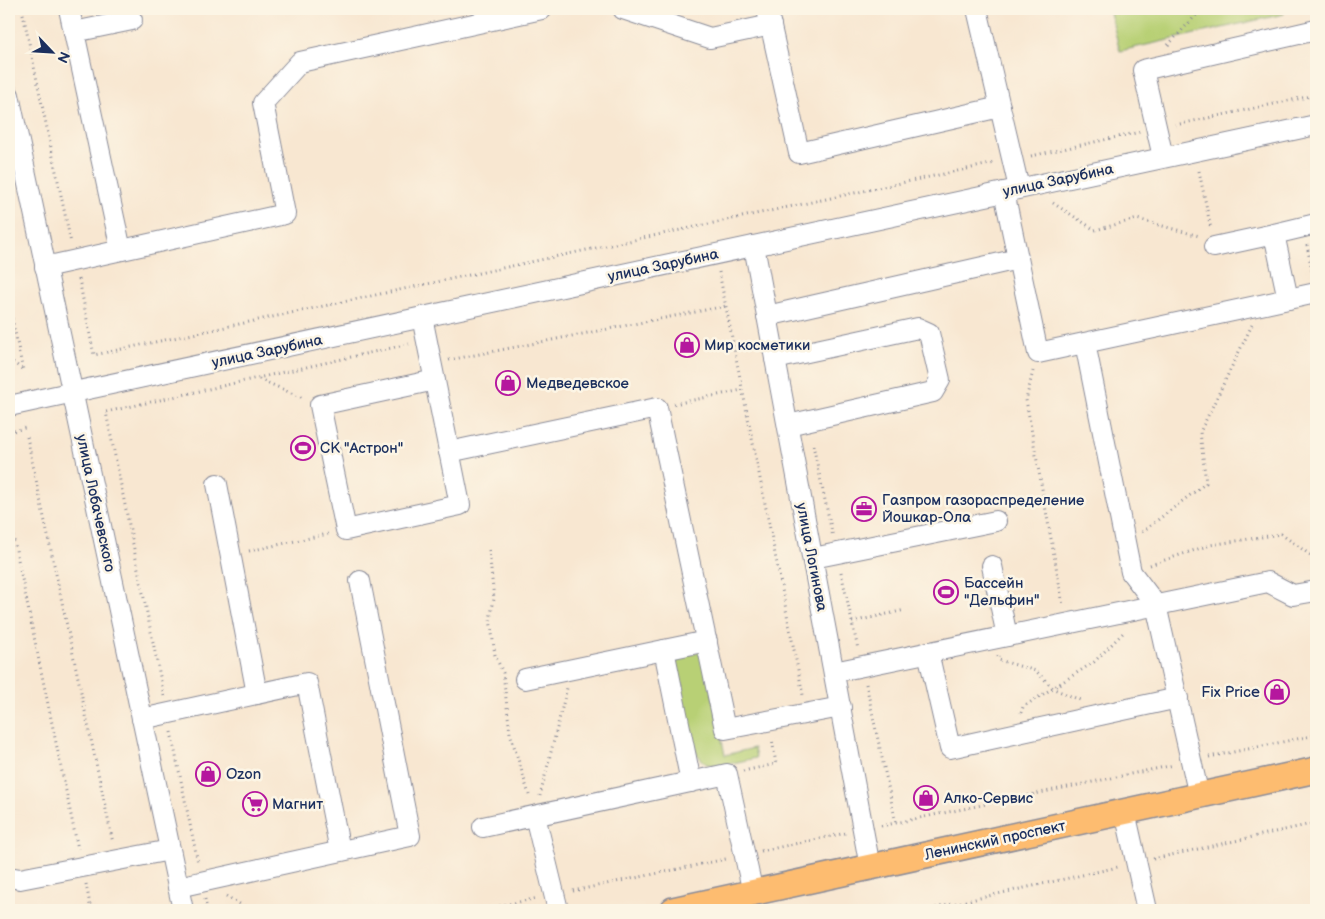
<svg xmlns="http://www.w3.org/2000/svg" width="1325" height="919" font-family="'Balsamiq Sans',sans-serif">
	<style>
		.green { fill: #b8d075; stroke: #6a806a }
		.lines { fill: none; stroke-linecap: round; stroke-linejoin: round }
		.minor-casing { stroke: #8a8b98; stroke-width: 22 }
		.major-casing { stroke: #8a8b98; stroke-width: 28 }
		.path { stroke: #8a8b98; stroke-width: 3; stroke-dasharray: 1 4; stroke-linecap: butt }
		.minor { stroke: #fff; stroke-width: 20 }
		.major { stroke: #fdbc70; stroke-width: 25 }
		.labels { text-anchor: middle; stroke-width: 5; stroke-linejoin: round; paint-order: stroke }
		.street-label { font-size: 15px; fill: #1b2f5e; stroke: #fcf5e5 }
		.poi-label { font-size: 15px; fill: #1b2f5e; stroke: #fcf5e5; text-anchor: start }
	</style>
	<rect width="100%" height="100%" fill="#fcf5e5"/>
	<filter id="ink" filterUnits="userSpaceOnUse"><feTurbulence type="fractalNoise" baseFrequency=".02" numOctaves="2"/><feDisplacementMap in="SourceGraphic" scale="10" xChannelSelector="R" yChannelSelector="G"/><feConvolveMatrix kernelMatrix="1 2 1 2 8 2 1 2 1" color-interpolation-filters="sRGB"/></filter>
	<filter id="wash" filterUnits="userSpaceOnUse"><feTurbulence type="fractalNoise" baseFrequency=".0096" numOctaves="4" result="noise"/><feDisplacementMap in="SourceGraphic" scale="20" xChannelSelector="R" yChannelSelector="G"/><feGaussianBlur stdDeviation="1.12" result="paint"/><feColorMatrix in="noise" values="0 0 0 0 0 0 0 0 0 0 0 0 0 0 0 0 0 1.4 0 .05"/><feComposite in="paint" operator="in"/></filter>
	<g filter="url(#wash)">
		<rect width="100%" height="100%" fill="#f8e7d1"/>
		<g class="green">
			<polygon points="1109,9 1283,9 1284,14 1120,51"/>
			<polygon points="703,651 725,755 754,748 756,758 719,766 706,764 697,754 692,741 674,668 679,656"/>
		</g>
	</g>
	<g filter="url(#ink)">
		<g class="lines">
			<defs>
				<g id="minor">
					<polyline points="69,9 121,250"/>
					<polyline points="623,9 710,38 771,25"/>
					<polyline points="767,9 799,153 1000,107"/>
					<polyline points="977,9 1019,188"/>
					<polyline points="74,32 132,20"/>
					<polyline points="9,95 183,910"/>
					<polyline points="1163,157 1143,70 1316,30"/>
					<polyline points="1004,192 1038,353 1316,293"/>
					<polyline points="754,246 870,867"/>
					<polyline points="1214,247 1274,234"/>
					<polyline points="45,267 285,214 263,103 300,62 542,9"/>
					<polyline points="1288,299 1274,234 1316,224"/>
					<polyline points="767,316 1018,259"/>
					<polyline points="422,317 460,505 346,530 320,405 435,380"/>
					<polyline points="1085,343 1131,572 1156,605 1199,796"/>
					<polyline points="775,359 918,328 929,333 940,380 933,392 788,425"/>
					<polyline points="9,406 1316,125"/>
					<polyline points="449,452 657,408 725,729 841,707"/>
					<polyline points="217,484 257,694"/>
					<polyline points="813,558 996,521"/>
					<polyline points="992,566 1007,636"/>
					<polyline points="664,650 691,782"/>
					<polyline points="928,652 950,748 1178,698"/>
					<polyline points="834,672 1268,582 1293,595 1316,591"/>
					<polyline points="525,679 707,641"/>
					<polyline points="142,719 307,683 340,851"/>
					<polyline points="1125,812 1147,910"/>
					<polyline points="535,816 558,910"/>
					<polyline points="483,827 727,774 753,893"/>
					<polyline points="9,877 20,879 170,850"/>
					<polyline points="178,887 410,836 360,581"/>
				</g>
				<polyline id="major" points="673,910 1316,770"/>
			</defs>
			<use href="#minor" class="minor-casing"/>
			<use href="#major" class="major-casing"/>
			<g class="path">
				<polyline points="22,9 71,243"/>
				<polyline points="1168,45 1202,9"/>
				<polyline points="1175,125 1316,95"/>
				<polyline points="1031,156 1140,132"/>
				<polyline points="1199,171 1211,229"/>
				<polyline points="1053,203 1095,230 1137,219 1199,236"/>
				<polyline points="1307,245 1313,276"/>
				<polyline points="719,272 803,695"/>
				<polyline points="79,279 94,355 995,163"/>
				<polyline points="9,304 23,370"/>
				<polyline points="9,359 23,370"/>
				<polyline points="449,360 726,306"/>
				<polyline points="1033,371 1026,400 1063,605"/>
				<polyline points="9,373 13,372"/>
				<polyline points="259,379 303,398"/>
				<polyline points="674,404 742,390"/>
				<polyline points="9,432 25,428"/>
				<polyline points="27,437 113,843"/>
				<polyline points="813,445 833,537"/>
				<polyline points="9,516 78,849"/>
				<polyline points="1142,532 1206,483 1200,432 1252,325"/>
				<polyline points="489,550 494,599 490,619 495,655 503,673 510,733 530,798"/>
				<polyline points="249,551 328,534"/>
				<polyline points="1150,565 1210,545 1281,534 1316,559"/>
				<polyline points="841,572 858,649"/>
				<polyline points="852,622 905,610"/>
				<polyline points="998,656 999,660 1036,671 1054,689 1080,700"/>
				<polyline points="866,684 896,823"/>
				<polyline points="164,696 106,412 409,344"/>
				<polyline points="1021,713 1023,707 1094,662 1125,631"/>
				<polyline points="171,732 198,863"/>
				<polyline points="1209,757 1316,735"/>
				<polyline points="743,771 776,764 772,739"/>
				<polyline points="540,796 567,688"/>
				<polyline points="881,826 1174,765"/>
				<polyline points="761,851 846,833"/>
				<polyline points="1153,859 1316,823"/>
				<polyline points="86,884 91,910"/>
				<polyline points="573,891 726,859"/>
				<polyline points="226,896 250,910"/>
				<polyline points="205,899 207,910"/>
				<polyline points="480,910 538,898"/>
				<polyline points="926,910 1118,867"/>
			</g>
			<use href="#minor" class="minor"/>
			<use href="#major" class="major"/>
		</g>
	</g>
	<defs>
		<symbol id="shop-ring" viewBox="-11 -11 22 22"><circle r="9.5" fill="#fcf5e5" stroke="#b5179e" stroke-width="1.5"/><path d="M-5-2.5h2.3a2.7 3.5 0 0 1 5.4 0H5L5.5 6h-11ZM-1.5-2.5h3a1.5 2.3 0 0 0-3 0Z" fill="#b5179e"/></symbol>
		<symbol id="stadium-ring" viewBox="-11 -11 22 22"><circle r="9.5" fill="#fcf5e5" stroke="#b5179e" stroke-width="1.5"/><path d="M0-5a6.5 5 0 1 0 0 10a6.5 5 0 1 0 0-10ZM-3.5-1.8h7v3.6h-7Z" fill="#b5179e"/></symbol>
		<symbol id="office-ring" viewBox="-11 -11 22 22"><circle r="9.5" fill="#fcf5e5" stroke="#b5179e" stroke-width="1.5"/><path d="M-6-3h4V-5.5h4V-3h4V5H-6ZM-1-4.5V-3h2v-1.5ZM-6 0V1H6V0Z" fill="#b5179e"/></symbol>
		<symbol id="supermarket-ring" viewBox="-11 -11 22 22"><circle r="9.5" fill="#fcf5e5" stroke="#b5179e" stroke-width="1.5"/><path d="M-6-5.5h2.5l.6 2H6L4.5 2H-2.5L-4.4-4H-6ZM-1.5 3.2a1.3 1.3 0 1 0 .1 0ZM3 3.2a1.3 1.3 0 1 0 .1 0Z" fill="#b5179e"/></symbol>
	</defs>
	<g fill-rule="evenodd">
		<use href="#shop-ring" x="673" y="331" width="28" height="28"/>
		<use href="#shop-ring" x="494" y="369" width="28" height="28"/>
		<use href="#stadium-ring" x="289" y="434" width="28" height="28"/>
		<use href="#office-ring" x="850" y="495" width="28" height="28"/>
		<use href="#stadium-ring" x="932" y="578" width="28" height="28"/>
		<use href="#shop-ring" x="1263" y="678" width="28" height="28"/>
		<use href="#shop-ring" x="194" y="760" width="28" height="28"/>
		<use href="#shop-ring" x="912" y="784" width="28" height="28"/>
		<use href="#supermarket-ring" x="241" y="790" width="28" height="28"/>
	</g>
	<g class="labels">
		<g class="street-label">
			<text transform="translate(1058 180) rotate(-12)" y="5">улица Зарубина</text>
			<text transform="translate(663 265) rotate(-12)" y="5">улица Зарубина</text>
			<text transform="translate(267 351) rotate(-12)" y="5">улица Зарубина</text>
			<text transform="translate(96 503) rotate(78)" y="5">улица Лобачевского</text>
			<text transform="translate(812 557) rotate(79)" y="5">улица Логинова</text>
			<text transform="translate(995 840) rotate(-12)" y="5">Ленинский проспект</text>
		</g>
		<g class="poi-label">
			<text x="704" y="350">Мир косметики</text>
			<text x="526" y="388">Медведевское</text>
			<text x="320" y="453">СК "Астрон"</text>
			<text x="882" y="505">Газпром газораспределение<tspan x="882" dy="17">Йошкар-Ола</tspan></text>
			<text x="964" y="588">Бассейн<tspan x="964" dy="17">"Дельфин"</tspan></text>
			<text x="1260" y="697" text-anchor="end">Fix Price</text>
			<text x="226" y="779">Ozon</text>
			<text x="944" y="803">Алко-Сервис</text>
			<text x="272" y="809">Магнит</text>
		</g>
	</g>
	<rect width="1325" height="919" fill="none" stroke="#fcf5e5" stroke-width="30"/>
	<g transform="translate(52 52) rotate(115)" stroke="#fcf5e5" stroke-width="4" paint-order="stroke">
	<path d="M0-4L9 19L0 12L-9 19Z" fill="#1b2f5e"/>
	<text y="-8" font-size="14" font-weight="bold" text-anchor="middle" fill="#1b2f5e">N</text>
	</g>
</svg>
